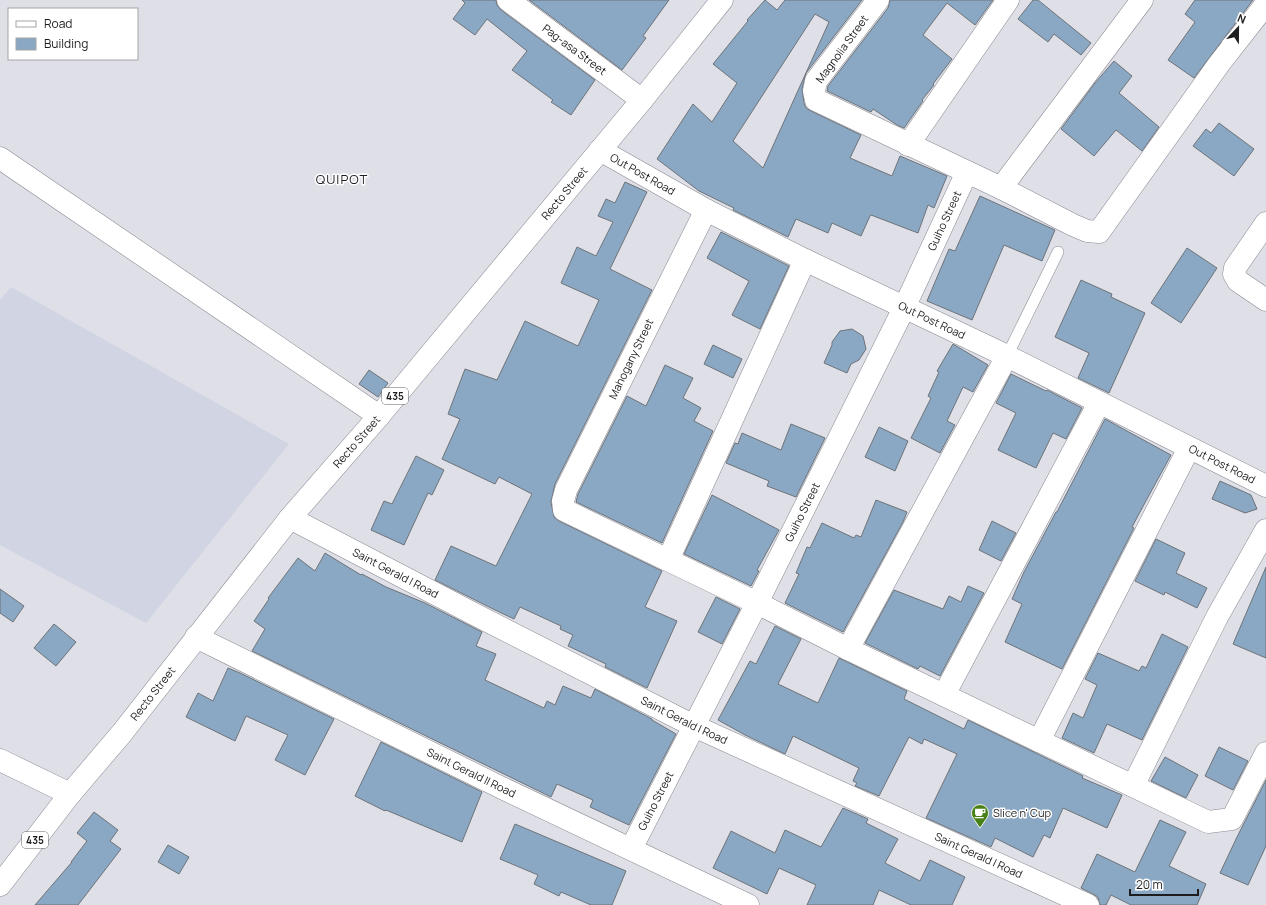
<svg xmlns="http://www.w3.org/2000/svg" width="1266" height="905" font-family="Manrope,sans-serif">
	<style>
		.built { fill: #d1d4e3 }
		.building { fill: #8aa8c4; stroke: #6e7378; fill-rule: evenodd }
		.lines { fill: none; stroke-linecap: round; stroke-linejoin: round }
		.service-casing { stroke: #888a91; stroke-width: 12 }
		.minor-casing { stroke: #888a91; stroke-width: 23 }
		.tertiary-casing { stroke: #888a91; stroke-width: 23 }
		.primary-casing { stroke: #888a91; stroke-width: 23 }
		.service { stroke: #fff; stroke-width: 11 }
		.minor { stroke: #fff; stroke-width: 22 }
		.tertiary { stroke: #fff; stroke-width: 22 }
		.primary { stroke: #fff; stroke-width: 22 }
		.labels { text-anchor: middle; stroke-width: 3; stroke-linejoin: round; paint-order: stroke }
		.shield { fill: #fff; stroke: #616163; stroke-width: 1 }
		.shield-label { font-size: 10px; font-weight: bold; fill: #1d1d20 }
		.street-label { font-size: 11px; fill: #1d1d20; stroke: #fff }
		.poi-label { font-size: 11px; fill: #1d1d20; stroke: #fff; text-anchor: start }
		.quarter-label { font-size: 13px; letter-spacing: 1px; fill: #1d1d20; stroke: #fff }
	</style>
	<rect width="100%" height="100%" fill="#dedfe7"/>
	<polygon class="built" points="11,287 289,444 146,623 0,545 0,300"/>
	<g class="building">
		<polygon points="462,0 496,0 497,5 501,10 595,80 571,115 551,102 553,100 512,70 527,51 487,19 475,35 453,19 465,3"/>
		<polygon points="529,0 669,0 643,36 646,38 622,70"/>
		<path d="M765 0 777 10 785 0H862L806 73 802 89 804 103 806 108 811 111 861 135 850 158 892 176 900 156 947 176 934 208 928 205 918 233 871 215 870 216 861 236 832 223 828 233 796 219 788 237 733 210 734 208 699 191 657 159 693 104 712 122 737 83 713 64 748 21 747 20ZM815 14 829 22 763 168 733 141Z"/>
		<polygon points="890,0 993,0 975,25 947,3 923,35 952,59 933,84 934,85 922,100 923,101 904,128 897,125 873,109 871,112 827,91 828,86 888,8"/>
		<polygon points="1033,0 1038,0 1091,43 1081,55 1054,34 1048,42 1018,19"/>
		<polygon points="1195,0 1253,0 1194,78 1168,60 1195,22 1185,14"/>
		<polygon points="1114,61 1132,76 1119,93 1159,127 1142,151 1116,130 1094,156 1061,129 1095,83"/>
		<polygon points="1219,123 1254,149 1234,176 1193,146 1206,129 1211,133"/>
		<polygon points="625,182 647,192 610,269 652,290 555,484 551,502 554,517 559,521 662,571 645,607 677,621 647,688 605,667 606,664 568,646 573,635 560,629 561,626 520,607 514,619 493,609 435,580 451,546 496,566 532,494 499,477 495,484 442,459 460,419 448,414 465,369 497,380 525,321 578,346 599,300 561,283 577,247 596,256 613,222 598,216 606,199 615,203"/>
		<polygon points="980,196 1055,230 1042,261 1004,245 972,320 927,301 949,249 955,251"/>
		<polygon points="721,232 789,266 760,329 732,315 749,281 707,258"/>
		<polygon points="1187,248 1217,268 1181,323 1151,303"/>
		<polygon points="1081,280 1112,294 1111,297 1145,313 1109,393 1078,378 1089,353 1055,337"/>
		<polygon points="852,329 863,336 866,349 859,360 851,364 847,373 824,363 832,345 832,342 840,331"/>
		<polygon points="953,344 988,365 973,392 963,387 947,421 955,425 940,453 911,438 931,398 928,396 939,372 937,371"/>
		<polygon points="713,345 742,359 733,378 704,364"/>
		<polygon points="665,365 693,378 683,398 701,408 694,421 713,431 662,543 576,502 578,494 627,396 646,406"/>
		<polygon points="369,370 388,383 378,397 359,384"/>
		<polygon points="1011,374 1046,391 1047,390 1082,408 1066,439 1053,433 1036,468 998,450 1016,413 996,403"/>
		<polygon points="1105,419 1171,455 1147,499 1132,527 1134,528 1062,669 1005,642 1022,604 1012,599 1024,572 1056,512 1057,512"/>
		<polygon points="791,424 825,438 796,497 767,486 769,481 726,463 735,443 738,444 742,433 781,450"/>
		<polygon points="879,427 908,441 895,471 865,457"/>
		<polygon points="416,456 444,470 432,495 428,493 404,545 371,530 384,501 392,504"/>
		<polygon points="1220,481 1251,495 1257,509 1245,513 1212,499"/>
		<polygon points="712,495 745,512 779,530 757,570 759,571 751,586 684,554"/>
		<polygon points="876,500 907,512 903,522 843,632 785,603 799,574 796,573 807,547 810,548 822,523 854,538 856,535 861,537"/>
		<polygon points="992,521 1016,533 1001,561 979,550"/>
		<polygon points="1156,539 1185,553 1176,573 1207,588 1197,608 1165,592 1164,595 1135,581"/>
		<polygon points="325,553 361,575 362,574 386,587 425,603 482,632 476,646 496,654 485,680 544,708 547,701 555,705 563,686 591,698 595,689 652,719 652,720 676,734 629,825 590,807 593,800 557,784 551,797 252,651 265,629 254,621 269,599 268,598 298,558 315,571"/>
		<polygon points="1266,567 1266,658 1233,644"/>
		<polygon points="968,586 984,593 940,676 920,666 918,669 865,643 894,590 943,609 949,596 961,602"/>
		<polygon points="0,589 24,606 13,622 0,613"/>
		<polygon points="716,597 740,609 722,644 698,632"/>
		<polygon points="54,624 76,642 56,666 34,648"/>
		<polygon points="775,626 801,639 778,684 818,703 839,658 907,691 904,699 964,729 968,720 1083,776 1082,778 1122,795 1107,828 1063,808 1050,838 1044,835 1033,857 995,838 991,847 926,818 957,754 924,739 922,744 909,737 879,796 855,786 857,783 853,781 859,768 793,736 785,754 745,735 718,720 750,661 756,664"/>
		<polygon points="1162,634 1188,647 1142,740 1107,724 1094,753 1062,738 1073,713 1083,718 1097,685 1085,679 1098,653 1139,671 1142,666 1146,668"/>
		<polygon points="228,668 240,673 334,719 305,775 275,760 288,735 246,716 235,741 186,717 198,693 213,701"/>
		<polygon points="381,742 482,792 462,842 386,810 385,811 355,796"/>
		<polygon points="1219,747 1248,761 1233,790 1205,776"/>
		<polygon points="1165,757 1198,775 1186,798 1151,781"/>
		<polygon points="1266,780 1266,846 1248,885 1220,873 1237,837"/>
		<polygon points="843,808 868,819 866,823 898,839 885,863 920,881 930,860 965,877 952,905 911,905 879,890 873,905 807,905 816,885 779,868 767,894 713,868 731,831 775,853 785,830 821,847"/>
		<polygon points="94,812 118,830 110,841 121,849 78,905 35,905 72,862 71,862 87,841 77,833"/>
		<polygon points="1160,820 1186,832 1169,866 1206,884 1197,905 1131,905 1111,895 1106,905 1100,905 1098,897 1093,894 1081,888 1097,854 1135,872"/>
		<polygon points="515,824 626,871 612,905 591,905 561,892 559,896 534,884 538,875 500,859"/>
		<polygon points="168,845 189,857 179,874 158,862"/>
	</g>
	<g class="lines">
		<defs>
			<polyline id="service" points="1007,356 1058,252"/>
			<g id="minor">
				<path id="s1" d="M508 0 642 100"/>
				<polyline points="878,0 816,81 814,91 816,100 1001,188 1073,225 1087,231 1099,232 1219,64 1266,4"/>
				<polyline points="908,145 1008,0"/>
				<path id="s2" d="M600 150 706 210 805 260 1007 356 1266 486"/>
				<polyline points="0,158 379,416"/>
				<polyline points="1001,188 1142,0"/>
				<polyline points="706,210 566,490 563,501 564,510 757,603 848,649 1208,822 1232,819 1266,753"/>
				<polyline points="1266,223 1235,268 1234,274 1238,281 1266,300"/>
				<path id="s3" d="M290 518 474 614 694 726 1088 905"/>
				<polyline points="668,560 805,260"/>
				<path id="s4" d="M196 637 500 787 748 905"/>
				<polyline points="848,649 1007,356"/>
				<polyline points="944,695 1099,403"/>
				<polyline points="1039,741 1189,448"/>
				<polyline points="1133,786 1217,617 1266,530"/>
				<path id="s5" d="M631 849 757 603 904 308 967 172"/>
			</g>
			<polyline id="tertiary" points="0,760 70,794"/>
			<g id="primary">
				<path id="s6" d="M0 885 70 794 122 733 290 518 379 416 642 100 722 0"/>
			</g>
		</defs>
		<use href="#service" class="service-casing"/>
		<use href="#minor" class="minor-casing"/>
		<use href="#tertiary" class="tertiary-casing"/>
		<use href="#primary" class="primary-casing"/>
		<use href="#service" class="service"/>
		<use href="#minor" class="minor"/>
		<use href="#tertiary" class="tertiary"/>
		<use href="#primary" class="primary"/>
	</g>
	<defs>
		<symbol id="cafe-pin" viewBox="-11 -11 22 30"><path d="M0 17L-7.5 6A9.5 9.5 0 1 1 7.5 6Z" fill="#498017" stroke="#fff"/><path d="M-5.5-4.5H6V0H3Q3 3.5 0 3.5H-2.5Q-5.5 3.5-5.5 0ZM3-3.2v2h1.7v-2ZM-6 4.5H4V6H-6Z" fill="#fff"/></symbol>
	</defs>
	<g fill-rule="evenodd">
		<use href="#cafe-pin" x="970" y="803" width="20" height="27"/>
	</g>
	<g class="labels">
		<g class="shield">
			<rect x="382" y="388" width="26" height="16" rx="3"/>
			<rect x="22" y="832" width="26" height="16" rx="3"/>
		</g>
		<g class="shield-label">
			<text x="395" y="400">435</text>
			<text x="35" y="844">435</text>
		</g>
		<g class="street-label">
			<text transform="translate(842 49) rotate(-54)" y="4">Magnolia Street</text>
			<text dy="4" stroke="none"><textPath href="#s1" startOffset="83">Pag-asa Street</textPath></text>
			<text dy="4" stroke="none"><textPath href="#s2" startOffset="49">Out Post Road</textPath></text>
			<text dy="4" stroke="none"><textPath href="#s6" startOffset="893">Recto Street</textPath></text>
			<text dy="4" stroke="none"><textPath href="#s5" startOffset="702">Guiho Street</textPath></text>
			<text dy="4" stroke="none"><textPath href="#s2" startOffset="373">Out Post Road</textPath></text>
			<text transform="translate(631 359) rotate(-64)" y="4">Mahogany Street</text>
			<text dy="4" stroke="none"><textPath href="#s6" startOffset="569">Recto Street</textPath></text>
			<text dy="4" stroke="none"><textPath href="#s2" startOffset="697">Out Post Road</textPath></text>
			<text dy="4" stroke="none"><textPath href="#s5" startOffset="378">Guiho Street</textPath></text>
			<text dy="4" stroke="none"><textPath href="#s3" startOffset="119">Saint Gerald I Road</textPath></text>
			<text dy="4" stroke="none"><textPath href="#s6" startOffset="245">Recto Street</textPath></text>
			<text dy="4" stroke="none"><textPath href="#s3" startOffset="443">Saint Gerald I Road</textPath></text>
			<text dy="4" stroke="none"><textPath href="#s4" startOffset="307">Saint Gerald II Road</textPath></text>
			<text dy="4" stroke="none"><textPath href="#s5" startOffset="54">Guiho Street</textPath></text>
			<text dy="4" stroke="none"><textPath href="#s3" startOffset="767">Saint Gerald I Road</textPath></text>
		</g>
		<g class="poi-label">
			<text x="993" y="817">Slice n' Cup</text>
		</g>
		<g class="quarter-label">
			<text x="342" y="184">QUIPOT</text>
		</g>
	</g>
	<rect x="8" y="8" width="130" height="52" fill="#ffffff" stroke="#a5a5a6"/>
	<rect x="16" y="21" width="20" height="6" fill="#ffffff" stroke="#a5a5a6"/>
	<text x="44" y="28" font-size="12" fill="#1d1d20">Road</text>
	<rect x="16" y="38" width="20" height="12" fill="#8aa8c4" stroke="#a5a5a6"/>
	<text x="44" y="48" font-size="12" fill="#1d1d20">Building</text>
	<g transform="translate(1238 28) rotate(22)" stroke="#ffffff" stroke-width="3" paint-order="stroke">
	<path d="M0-3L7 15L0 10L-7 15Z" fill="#1d1d20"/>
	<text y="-6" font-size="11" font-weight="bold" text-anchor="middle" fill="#1d1d20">N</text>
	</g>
	<path d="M1130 889v6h68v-6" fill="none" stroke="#1d1d20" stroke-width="2"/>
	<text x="1136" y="889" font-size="12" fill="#1d1d20" stroke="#ffffff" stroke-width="3" paint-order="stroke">20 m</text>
</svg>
